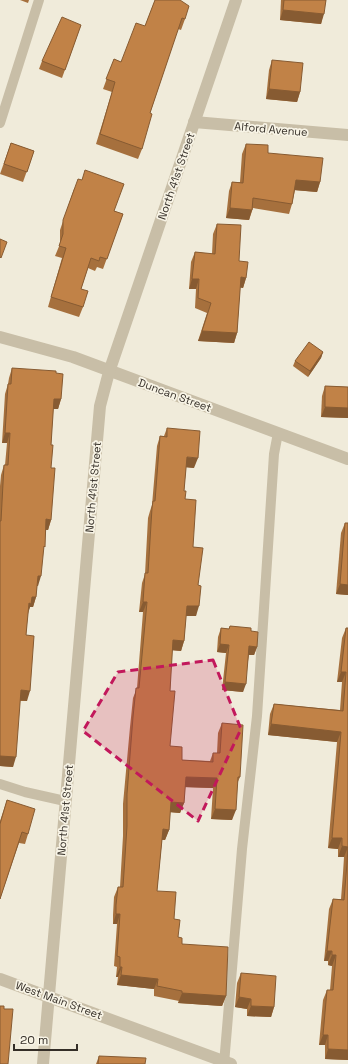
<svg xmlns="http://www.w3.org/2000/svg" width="348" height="1064" font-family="'Space Grotesk',sans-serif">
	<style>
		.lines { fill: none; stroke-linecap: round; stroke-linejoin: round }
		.lane { stroke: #c8bea7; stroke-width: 10 }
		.street { stroke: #c8bea7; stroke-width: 12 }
		.wall { fill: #a6703d }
		.shaded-wall { fill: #875b32 }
		.building { fill: #c18247; stroke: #875b32 }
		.marked { fill: #c2185b; fill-opacity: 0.2; stroke: #c2185b; stroke-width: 3; stroke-dasharray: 8 5; stroke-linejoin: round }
		.labels { text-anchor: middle; stroke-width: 3.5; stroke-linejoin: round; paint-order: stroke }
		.street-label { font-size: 11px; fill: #342e27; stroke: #f8f4e6 }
	</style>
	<rect width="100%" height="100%" fill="#f0ebda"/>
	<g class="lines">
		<g class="lane">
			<polyline points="0,123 39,0"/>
			<polyline points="0,784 25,792 65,801"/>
			<polyline points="224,1064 242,849 257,716 274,454 278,433"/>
		</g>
		<g class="street">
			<polyline points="194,122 348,135"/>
			<polyline points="0,337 73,357 348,459"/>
			<polyline points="0,979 231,1064"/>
			<polyline points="43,1064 100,406 109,372 236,0"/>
		</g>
	</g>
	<g class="wall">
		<polygon points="20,0 29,0 28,3"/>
		<polygon points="155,0 185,19 181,30 178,29 150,113 142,149 138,159 96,144 112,92 103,89 114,59 121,62 145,26"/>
		<polygon points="281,0 326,0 321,24 280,20"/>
		<polygon points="81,25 62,78 39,69 42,61"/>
		<polygon points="272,60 300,92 297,102 266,99 269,70"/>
		<polygon points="11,143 34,151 23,182 0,174"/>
		<polygon points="246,144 268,153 320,182 317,192 295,190 292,204 289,214 253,208 249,220 226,218 229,191 232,182 240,182 242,154"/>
		<polygon points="74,189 114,211 123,214 103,269 97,267 95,271 88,268 81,289 83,307 79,317 48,307 62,258 55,256 60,244 60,230"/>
		<polygon points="217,224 239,261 246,278 243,288 240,287 237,333 234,343 198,341 207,313 195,308 196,289 189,289 191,262 195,252 212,254 213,234"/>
		<polygon points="323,352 321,358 308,377 293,366 295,361"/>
		<polygon points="12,368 56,373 61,399 58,409 53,409 51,445 51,520 48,530 46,530 43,552 37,586 36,597 33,607 30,607 28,612 26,635 27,701 20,701 13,767 0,766 0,486 1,475 4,465 5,465 7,443 2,443 5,394 8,384 9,378"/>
		<polygon points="325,386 348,387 348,418 321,417 322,396"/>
		<polygon points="167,428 194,468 186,467 184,491 198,585 196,616 186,616 184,641 181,651 172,650 170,691 170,746 182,760 210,761 213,753 217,753 218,733 222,723 240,777 237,784 232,820 211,819 213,788 185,787 184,803 180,813 170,812 169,830 165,840 162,840 157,891 174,919 178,937 182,944 226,996 222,1006 178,1003 179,1001 154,996 154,989 117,985 118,977 116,977 117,967 114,966 117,924 113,924 113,915 114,897 118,887 120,887 123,836 123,804 130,727 133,698 137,688 143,612 139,612 142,583 145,574 148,518 150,511 152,505 157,446 160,436 164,436"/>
		<polygon points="345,523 348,523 348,595 336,594 341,533"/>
		<polygon points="230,626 251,631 257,647 254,655 249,655 243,692 222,690 226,653 217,652 218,637 221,628 229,629"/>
		<polygon points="346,628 348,628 348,1060 325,1059 325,1045 319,1045 323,1000 327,990 330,990 332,966 328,965 328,961 324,961 329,909 333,899 341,899 343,873 344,857 338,857 338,849 328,848 337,742 268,735 270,714 274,704 340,710 342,682 337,682 342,638"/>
		<polygon points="7,800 28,834 25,844 19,843 0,899 0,821"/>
		<polygon points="241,973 274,1007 271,1017 247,1016 247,1009 235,1007 237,983"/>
		<polygon points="99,1056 145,1064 96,1064"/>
	</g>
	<g class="shaded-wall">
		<polygon points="283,10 324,14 321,24 280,20"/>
		<polygon points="269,89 300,92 297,102 266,99"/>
		<polygon points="296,180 320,182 317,192 293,190"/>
		<polygon points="230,208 252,210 249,220 226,218"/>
		<polygon points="241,277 246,278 243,288 237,287"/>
		<polygon points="192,279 199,279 196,289 189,289"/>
		<polygon points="202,331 237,333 234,343 198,341"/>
		<polygon points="323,352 321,358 308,377 310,371"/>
		<polygon points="54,399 61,399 58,409 50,409"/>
		<polygon points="325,407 348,408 348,418 321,417"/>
		<polygon points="5,433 10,433 7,443 2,443"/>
		<polygon points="187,457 198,458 194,468 183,467"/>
		<polygon points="46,519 51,520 48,530 42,529"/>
		<polygon points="38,576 41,576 38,586 34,586"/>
		<polygon points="340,584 348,585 348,595 336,594"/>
		<polygon points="32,597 36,597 33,607 30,607 28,614 29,603"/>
		<polygon points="143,602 147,602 143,612 139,612"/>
		<polygon points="187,606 199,606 196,616 183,616"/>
		<polygon points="173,640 184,641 181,651 169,650"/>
		<polygon points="220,644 229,645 226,653 217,652"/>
		<polygon points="249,646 257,647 254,655 246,655"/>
		<polygon points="341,672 346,672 342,682 337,682"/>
		<polygon points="225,682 246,684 243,692 222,690"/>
		<polygon points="21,690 30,691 27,701 17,700"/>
		<polygon points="271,724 341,732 337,742 268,735"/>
		<polygon points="0,756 16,757 13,767 0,766"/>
		<polygon points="186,777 217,778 213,788 182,787"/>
		<polygon points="171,802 184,803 180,813 168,812"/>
		<polygon points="215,809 236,810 232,820 211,819"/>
		<polygon points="163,829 169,830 165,840 160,839"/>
		<polygon points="332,838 342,838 338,849 328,848"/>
		<polygon points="342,846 348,847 344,857 338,857"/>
		<polygon points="116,914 120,914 117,924 113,924"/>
		<polygon points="327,951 332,951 328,961 324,961"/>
		<polygon points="332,955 336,955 332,966 328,965"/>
		<polygon points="120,967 122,967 118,977 116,977"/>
		<polygon points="121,975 158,979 154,989 117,985"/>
		<polygon points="182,993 226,996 222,1006 178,1003"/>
		<polygon points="239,997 251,999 247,1009 235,1007"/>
		<polygon points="251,1006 274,1007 271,1017 247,1016"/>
		<polygon points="323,1035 328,1035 325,1045 319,1045"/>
		<polygon points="328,1049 348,1050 348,1060 325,1059"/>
	</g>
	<g class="building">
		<polygon points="155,0 180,0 189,6 185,19 182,18 150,113 152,114 142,149 100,134 115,82 106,79 114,59 121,62 136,23 145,26"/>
		<polygon points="284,0 326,0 324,14 283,10"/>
		<polygon points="62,17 81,25 65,70 42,61"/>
		<polygon points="272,60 303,63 300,92 269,89"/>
		<polygon points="11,143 34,151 27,172 4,164"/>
		<polygon points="246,144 268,145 268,153 323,158 320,182 296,180 292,204 253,198 252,210 230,208 232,182 243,183"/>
		<polygon points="85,170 124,184 114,211 123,214 107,259 100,257 99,261 91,258 81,289 88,291 83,307 51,297 66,248 59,246 63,234 63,220 78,179 82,180"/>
		<polygon points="217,224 241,225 239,261 248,262 246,278 241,277 237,333 202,331 211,303 198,298 199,279 192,279 195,252 215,254"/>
		<polygon points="0,239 7,242 1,258 0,257"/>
		<polygon points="309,342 323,352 310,371 295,361"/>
		<polygon points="12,368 56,371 56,373 63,374 61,399 54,399 51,445 53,445 51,468 55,468 51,520 46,519 45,547 44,546 41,576 38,576 36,597 32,597 31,604 29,603 26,635 34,636 30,691 21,690 16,757 0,756 0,521 1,521 4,465 8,465 10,433 5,433 8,384 11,384"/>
		<polygon points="325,386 348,387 348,408 325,407"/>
		<polygon points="167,428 200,431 198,458 187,457 184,491 186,491 185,499 196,500 193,547 203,548 198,585 201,586 199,606 187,606 184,641 173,640 170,691 175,691 170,746 182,747 182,760 213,762 213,753 220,753 222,723 243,725 240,777 238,777 236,810 215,809 217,778 186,777 184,803 171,802 169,830 163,829 157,891 176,892 174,919 180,920 178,937 182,938 182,944 228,947 226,996 182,993 182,991 157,986 158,979 121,975 122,967 120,967 120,957 117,956 120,914 116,914 116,905 118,887 123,887 127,826 127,794 133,717 136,688 139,688 147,602 143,602 145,573 148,573 152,508 153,501 155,501 160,436 167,437"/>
		<polygon points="345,523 348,523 348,585 340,584"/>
		<polygon points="230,626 251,628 251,631 258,632 257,647 249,646 246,684 225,682 229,645 220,644 221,628 229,629"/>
		<polygon points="346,628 348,628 348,1050 328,1049 328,1035 323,1035 327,990 333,990 336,955 332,955 332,951 327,951 333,899 344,900 347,863 348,847 342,846 342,838 332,838 341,732 271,724 274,704 343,711 346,672 341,672"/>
		<polygon points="7,800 35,809 28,834 22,832 0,899 0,824"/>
		<polygon points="241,973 276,976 274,1007 251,1006 251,999 239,997"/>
		<polygon points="0,1006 4,1006 4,1009 13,1009 8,1064 0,1064"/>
		<polygon points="99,1056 146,1058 145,1064 98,1064"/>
	</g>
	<path class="marked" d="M213 660 241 729 198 821 83 731 118 672Z"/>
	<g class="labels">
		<g class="street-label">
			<text transform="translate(271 129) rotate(5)" y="4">Alford Avenue</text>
			<text transform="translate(176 176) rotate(-71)" y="4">North 41st Street</text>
			<text transform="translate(175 395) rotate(20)" y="4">Duncan Street</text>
			<text transform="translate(93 487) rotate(-85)" y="4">North 41st Street</text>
			<text transform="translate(65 810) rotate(-85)" y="4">North 41st Street</text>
			<text transform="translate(59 1000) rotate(20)" y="4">West Main Street</text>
		</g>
	</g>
	<path d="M14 1044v6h63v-6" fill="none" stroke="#342e27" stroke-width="2"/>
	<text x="20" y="1044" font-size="12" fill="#342e27" stroke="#f8f4e6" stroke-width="3" paint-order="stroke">20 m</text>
</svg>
